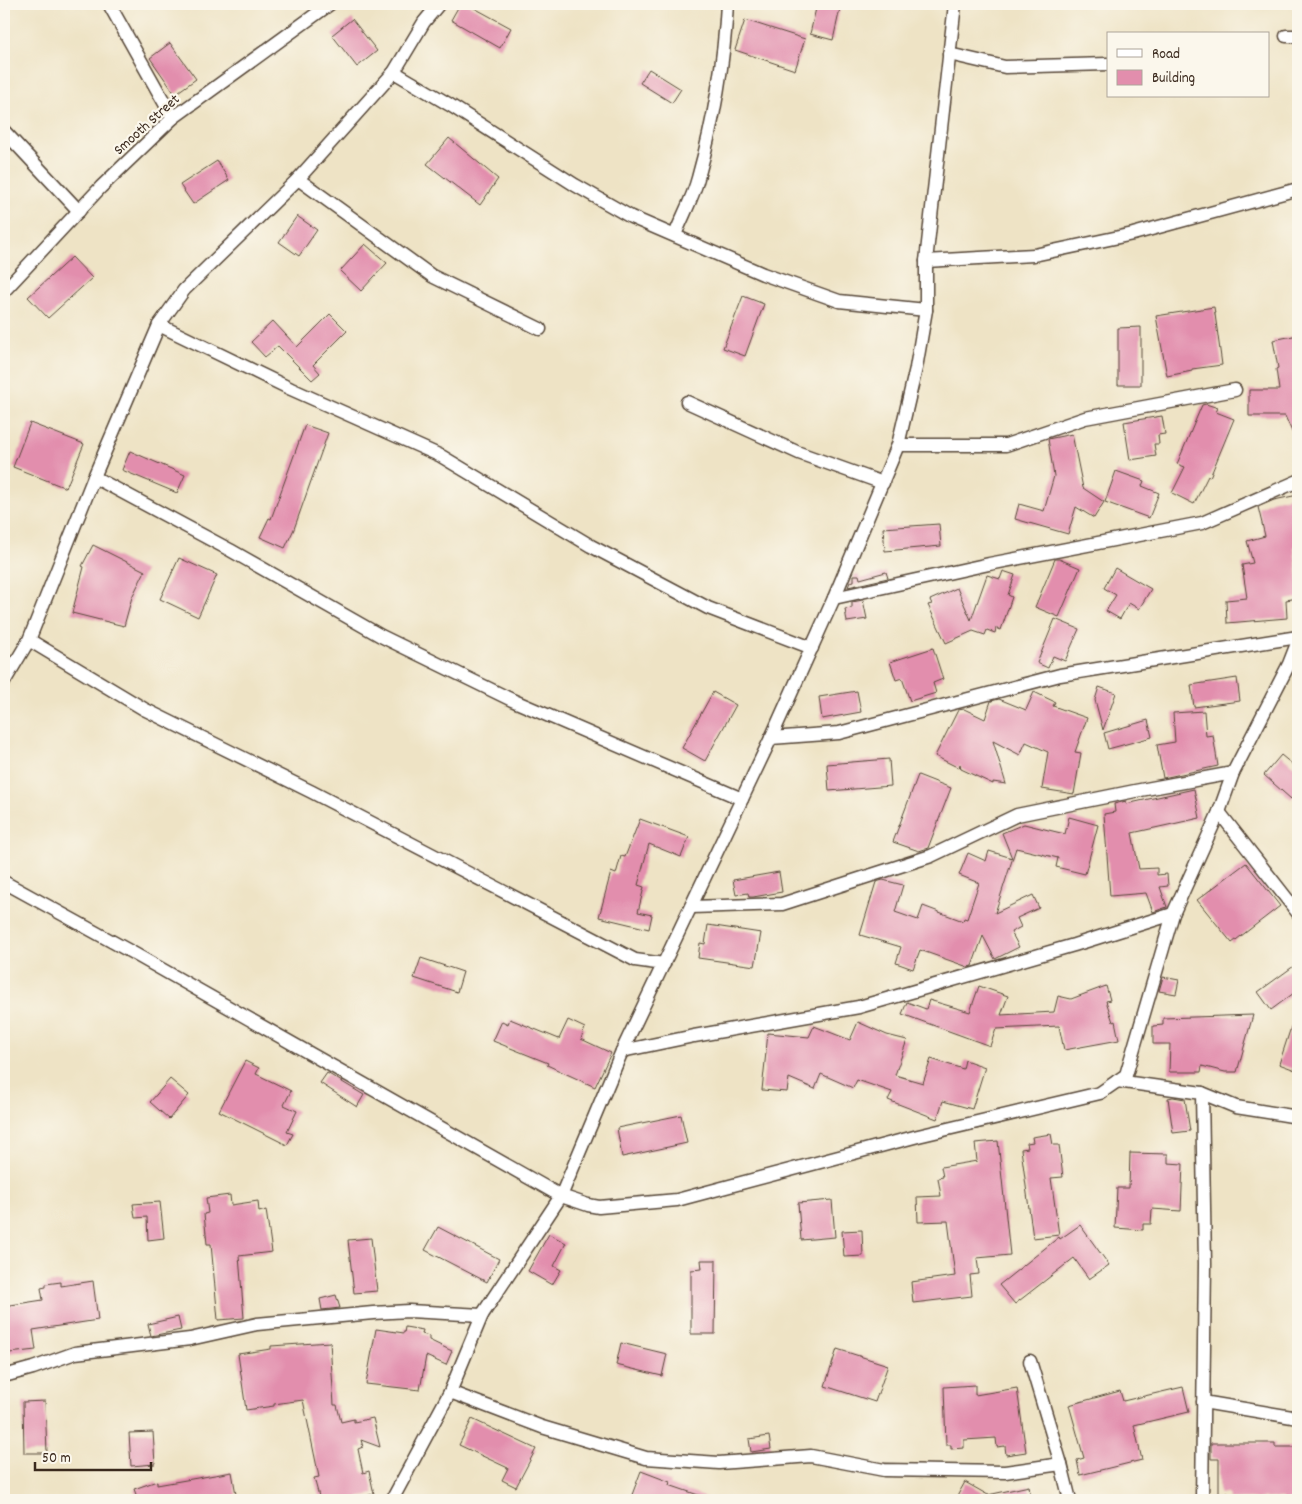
<svg xmlns="http://www.w3.org/2000/svg" width="1302" height="1504" font-family="Dekko,sans-serif">
	<style>
		.building { fill: #e28ead }
		.lines { fill: none; stroke-linecap: round; stroke-linejoin: round }
		.street-casing { stroke: #564637; stroke-width: 15 }
		.street { stroke: #fff; stroke-width: 12 }
		.labels { text-anchor: middle; stroke-width: 4.5; stroke-linejoin: round; paint-order: stroke }
		.street-label { font-size: 15px; fill: #3b2a1e; stroke: #fbf7ec }
	</style>
	<rect width="100%" height="100%" fill="#fbf7ec"/>
	<filter id="ink" filterUnits="userSpaceOnUse"><feTurbulence type="fractalNoise" baseFrequency=".02" numOctaves="2"/><feDisplacementMap in="SourceGraphic" scale="10" xChannelSelector="R" yChannelSelector="G"/><feConvolveMatrix kernelMatrix="1 2 1 2 8 2 1 2 1" color-interpolation-filters="sRGB"/></filter>
	<filter id="wash" filterUnits="userSpaceOnUse"><feTurbulence type="fractalNoise" baseFrequency=".0096" numOctaves="4" result="noise"/><feDisplacementMap in="SourceGraphic" scale="20" xChannelSelector="R" yChannelSelector="G"/><feGaussianBlur stdDeviation="1.12" result="paint"/><feColorMatrix in="noise" values="0 0 0 0 0 0 0 0 0 0 0 0 0 0 0 0 0 1.4 0 .05"/><feComposite in="paint" operator="in"/></filter>
	<g filter="url(#wash)">
		<rect width="100%" height="100%" fill="#eee3c5"/>
		<g id="blocks">
			<g class="building">
				<polygon points="460,4 467,4 511,28 500,48 451,20"/>
				<polygon points="817,4 841,4 833,40 810,34"/>
				<polygon points="352,19 377,51 357,67 332,35"/>
				<polygon points="745,20 805,39 795,70 735,50"/>
				<polygon points="170,43 196,79 175,94 150,58"/>
				<polygon points="649,69 681,89 672,103 640,83"/>
				<polygon points="449,138 498,179 480,205 427,164"/>
				<polygon points="217,161 229,180 193,204 180,185"/>
				<polygon points="297,216 317,230 299,256 279,242"/>
				<polygon points="365,244 387,263 361,291 340,271"/>
				<polygon points="72,257 92,278 48,318 28,297"/>
				<polygon points="743,296 764,304 745,356 723,348"/>
				<polygon points="1214,307 1222,365 1192,369 1192,371 1167,376 1156,316"/>
				<polygon points="330,314 347,331 313,365 320,373 312,380 278,346 265,357 251,342 273,321 297,347"/>
				<polygon points="1141,327 1141,385 1118,385 1118,328"/>
				<polygon points="1298,335 1298,445 1285,416 1249,416 1249,390 1279,390 1276,369 1278,368 1273,340"/>
				<polygon points="1206,404 1218,408 1216,412 1234,419 1210,477 1208,476 1194,504 1172,493 1185,467 1177,464 1202,405"/>
				<polygon points="1162,416 1165,434 1158,435 1159,444 1154,444 1156,456 1130,460 1124,422"/>
				<polygon points="30,423 84,444 66,488 13,467"/>
				<polygon points="305,425 328,433 294,529 285,548 260,537 269,518 271,519"/>
				<polygon points="1072,434 1083,488 1104,502 1094,518 1076,507 1068,534 1015,519 1019,504 1044,511 1054,476 1048,439"/>
				<polygon points="130,451 185,475 177,493 122,470"/>
				<polygon points="1116,471 1144,481 1142,486 1159,493 1149,518 1105,502"/>
				<polygon points="1298,495 1298,546 1294,547 1298,578 1298,598 1286,600 1287,618 1227,623 1226,600 1247,598 1242,565 1253,563 1247,541 1265,536 1258,507 1274,500"/>
				<polygon points="939,524 941,546 885,551 883,528"/>
				<polygon points="93,545 145,571 132,597 124,626 72,613 84,567 82,566"/>
				<polygon points="179,558 217,575 198,617 160,599"/>
				<polygon points="1055,559 1059,559 1080,568 1059,617 1035,607"/>
				<polygon points="1115,568 1151,589 1139,609 1129,603 1120,619 1106,611 1116,595 1104,588"/>
				<polygon points="1003,571 1015,575 1008,595 1012,597 1001,630 996,628 995,633 987,630 985,635 973,631 946,643 928,605 932,604 930,600 957,588 971,620 987,575 1000,579"/>
				<polygon points="886,572 888,578 848,587 850,582 854,581 854,575 859,575 860,579"/>
				<polygon points="863,600 867,619 847,622 845,609 852,608 852,602"/>
				<polygon points="1055,619 1079,629 1065,661 1053,656 1048,668 1037,663"/>
				<polygon points="933,648 943,679 933,683 936,693 910,701 902,678 896,680 890,662"/>
				<polygon points="1237,678 1240,701 1194,707 1191,685"/>
				<polygon points="1099,687 1116,693 1103,730 1095,700"/>
				<polygon points="857,691 861,712 822,719 819,697"/>
				<polygon points="713,692 736,705 705,761 682,748"/>
				<polygon points="1034,692 1055,702 1053,706 1087,718 1075,752 1081,753 1074,794 1042,789 1048,752 1026,742 1020,755 993,741 1006,784 993,782 993,784 961,769 960,764 959,768 935,756 958,710 964,709 985,719 991,701 999,699 1026,710"/>
				<polygon points="1204,711 1206,736 1213,735 1218,766 1163,778 1157,745 1175,742 1173,713"/>
				<polygon points="1148,720 1152,737 1108,749 1104,733"/>
				<polygon points="1281,755 1298,769 1298,791 1291,799 1264,775"/>
				<polygon points="889,759 891,786 829,791 827,764"/>
				<polygon points="918,775 951,788 928,848 919,851 893,842"/>
				<polygon points="1194,789 1200,818 1132,833 1139,869 1157,868 1157,875 1167,874 1168,886 1160,887 1167,907 1153,912 1146,893 1110,896 1104,814 1115,812 1114,804 1126,801 1126,804"/>
				<polygon points="1069,817 1098,825 1085,874 1056,867 1058,858 1016,848 995,913 1033,895 1039,908 1017,918 1021,927 1011,932 1019,947 995,959 983,936 972,966 968,967 920,950 913,969 896,963 901,947 860,935 876,882 883,880 903,885 895,912 918,920 923,906 963,921 964,918 967,919 979,883 959,875 968,853 986,861 989,851 1012,858 1002,833 1024,824 1065,834"/>
				<polygon points="640,819 689,837 681,857 649,844 638,885 644,887 638,912 652,915 649,929 599,917 611,872 616,874 621,856 625,857"/>
				<polygon points="1246,863 1280,906 1232,943 1197,900"/>
				<polygon points="779,872 782,892 753,897 749,897 748,893 736,895 733,880"/>
				<polygon points="708,925 761,933 755,966 698,958 700,943 705,944"/>
				<polygon points="421,958 463,972 457,992 414,978"/>
				<polygon points="1298,963 1298,990 1271,1010 1258,992"/>
				<polygon points="1163,977 1179,980 1176,994 1159,991"/>
				<polygon points="979,986 1008,996 1001,1015 1054,1012 1058,996 1071,999 1106,986 1110,1000 1106,1001 1113,1022 1115,1021 1119,1040 1064,1050 1059,1026 996,1029 990,1046 902,1014 907,1002 926,1009 929,1000 970,1012"/>
				<polygon points="1296,1012 1298,1013 1298,1071 1279,1064"/>
				<polygon points="1253,1015 1237,1072 1225,1072 1202,1066 1201,1072 1169,1072 1170,1044 1153,1044 1153,1026 1163,1025 1163,1018"/>
				<polygon points="510,1019 559,1039 568,1020 585,1028 581,1039 611,1053 595,1087 547,1065 548,1063 493,1041 502,1021 508,1024"/>
				<polygon points="858,1022 887,1035 907,1040 895,1075 923,1083 931,1059 963,1069 965,1060 985,1067 972,1109 943,1101 937,1119 888,1100 892,1092 857,1080 853,1088 821,1074 815,1089 789,1078 787,1092 762,1090 768,1033 809,1037 814,1026 850,1040"/>
				<polygon points="245,1061 259,1068 256,1074 291,1091 284,1105 297,1111 287,1132 293,1134 287,1145 219,1111"/>
				<polygon points="327,1073 364,1095 357,1107 320,1083"/>
				<polygon points="170,1079 189,1095 169,1119 150,1102"/>
				<polygon points="1173,1097 1185,1099 1190,1131 1173,1133 1168,1098"/>
				<polygon points="681,1115 687,1143 622,1157 617,1128"/>
				<polygon points="1051,1134 1053,1145 1059,1145 1063,1177 1051,1178 1059,1235 1033,1238 1021,1149 1028,1148 1027,1143 1033,1142 1032,1137"/>
				<polygon points="998,1141 1010,1255 977,1258 979,1274 970,1275 972,1296 913,1303 911,1282 955,1276 948,1221 918,1222 917,1197 941,1196 938,1178 943,1177 941,1167 977,1161 975,1143"/>
				<polygon points="1130,1153 1168,1154 1168,1163 1183,1164 1181,1211 1152,1209 1151,1224 1143,1224 1143,1230 1115,1228 1117,1188 1129,1188"/>
				<polygon points="230,1195 231,1205 258,1201 259,1212 266,1210 272,1252 239,1256 244,1318 218,1320 211,1244 207,1244 204,1214 208,1213 206,1198"/>
				<polygon points="832,1200 835,1237 801,1240 798,1203"/>
				<polygon points="160,1202 164,1238 148,1240 147,1217 135,1218 133,1204"/>
				<polygon points="1080,1225 1109,1265 1089,1279 1074,1258 1015,1304 999,1285 1059,1237 1060,1239"/>
				<polygon points="438,1227 499,1259 487,1282 425,1250"/>
				<polygon points="862,1230 863,1256 844,1257 842,1231"/>
				<polygon points="549,1234 566,1243 554,1266 561,1270 552,1285 528,1271"/>
				<polygon points="371,1238 377,1291 354,1293 348,1240"/>
				<polygon points="701,1260 716,1260 715,1334 691,1334 691,1270 702,1269"/>
				<polygon points="93,1281 98,1320 33,1330 36,1350 9,1353 4,1306 43,1300 41,1288 46,1287 46,1284 61,1282 61,1286"/>
				<polygon points="336,1295 340,1308 322,1310 320,1299"/>
				<polygon points="178,1317 181,1330 151,1336 148,1324"/>
				<polygon points="405,1327 423,1330 422,1334 429,1336 429,1340 452,1351 446,1365 426,1356 420,1390 366,1384 376,1329 404,1333"/>
				<polygon points="330,1342 334,1405 337,1405 341,1422 354,1419 354,1422 373,1418 380,1447 361,1440 363,1447 358,1449 363,1473 369,1471 374,1494 349,1500 320,1500 314,1478 319,1477 303,1400 274,1404 274,1406 246,1410 238,1354 271,1349 271,1346"/>
				<polygon points="621,1343 667,1354 662,1376 616,1365"/>
				<polygon points="837,1349 888,1365 875,1402 825,1386"/>
				<polygon points="975,1385 975,1395 1017,1388 1026,1452 1006,1455 1005,1446 997,1447 996,1438 964,1440 964,1448 951,1449 951,1445 946,1445 944,1387"/>
				<polygon points="1183,1387 1189,1412 1134,1425 1142,1460 1080,1475 1077,1460 1084,1458 1069,1405 1120,1391 1123,1401"/>
				<polygon points="45,1401 47,1453 24,1453 23,1402"/>
				<polygon points="472,1419 536,1449 516,1487 502,1480 508,1468 459,1445"/>
				<polygon points="153,1432 155,1464 131,1466 129,1433"/>
				<polygon points="769,1436 771,1449 751,1452 749,1439"/>
				<polygon points="1211,1443 1275,1443 1275,1447 1298,1447 1298,1500 1283,1500 1283,1498 1229,1500 1228,1493 1219,1494 1219,1459 1211,1459"/>
				<polygon points="641,1471 670,1482 669,1485 707,1498 707,1500 630,1500"/>
				<polygon points="232,1472 237,1500 138,1500 134,1489 157,1481 157,1485"/>
				<polygon points="965,1482 988,1495 1029,1486 1031,1500 955,1500"/>
			</g>
		</g>
	</g>
	<g filter="url(#ink)">
		<use href="#blocks" fill-opacity="0" stroke="#564637" stroke-width="1"/>
		<g class="lines">
			<defs>
				<g id="street">
					<polyline points="109,4 173,118"/>
					<polyline points="1286,36 1298,36"/>
					<polyline points="949,54 1005,67 1108,64"/>
					<polyline points="394,72 450,105 575,185 631,217 763,274 839,301 926,310"/>
					<polyline points="4,131 79,211"/>
					<polyline points="298,179 432,276 540,329"/>
					<path d="M675 235C682 217 693 198 698 178 714 121 724 63 727 4"/>
					<polyline points="926,261 1034,255 1133,234 1298,189"/>
					<polyline points="4,291 101,187 173,118 330,4"/>
					<polyline points="159,325 291,389 441,456 591,546 708,608 812,648"/>
					<polyline points="687,402 799,453 883,483"/>
					<polyline points="898,445 1006,445 1085,418 1235,390"/>
					<polyline points="94,477 230,550 381,636 512,700 742,799"/>
					<polyline points="834,598 989,564 1202,523 1298,481"/>
					<polyline points="29,640 144,709 312,792 635,960 664,964"/>
					<polyline points="4,682 29,640 94,477 159,325 184,290 298,179 394,72 424,22 439,4"/>
					<polyline points="771,738 839,733 1060,675 1298,637"/>
					<polyline points="1219,812 1298,913"/>
					<polyline points="4,882 133,953 561,1196 588,1205 599,1207 677,1200 918,1136 1100,1093 1126,1075 1173,914 1219,812 1233,773 1289,664 1298,641"/>
					<polyline points="691,907 782,904 931,856 1017,815 1135,791 1233,773"/>
					<polyline points="622,1051 694,1036 859,1007 1074,945 1173,914"/>
					<polyline points="1117,1081 1202,1093 1236,1107 1298,1117"/>
					<polyline points="1202,1093 1205,1264 1202,1500"/>
					<polyline points="1030,1361 1061,1464 1070,1500"/>
					<polyline points="4,1376 33,1368 75,1353 190,1339 257,1324 373,1313 409,1311 482,1315"/>
					<polyline points="450,1392 542,1427 646,1458 719,1463 811,1456 884,1470 1005,1472 1061,1464"/>
					<polyline points="1203,1402 1298,1418"/>
					<polyline points="392,1500 450,1392 482,1315 561,1196 622,1051 771,738 834,598 898,445 916,368 926,310 926,261 955,4"/>
				</g>
			</defs>
			<use href="#street" class="street-casing"/>
			<use href="#street" class="street"/>
		</g>
	</g>
	<g class="labels">
		<g class="street-label">
			<text transform="translate(146 124) rotate(-42)" y="5">Smooth Street</text>
		</g>
	</g>
	<rect width="1302" height="1504" fill="none" stroke="#fbf7ec" stroke-width="20"/>
	<rect x="1107" y="32" width="162" height="65" fill="#fbf7ec" stroke="#aea59a"/>
	<rect x="1117" y="49" width="25" height="8" fill="#ffffff" stroke="#aea59a"/>
	<text x="1152" y="58" font-size="15" fill="#3b2a1e">Road</text>
	<rect x="1117" y="70" width="25" height="15" fill="#e28ead" stroke="#aea59a"/>
	<text x="1152" y="82" font-size="15" fill="#3b2a1e">Building</text>
	<path d="M35 1462v8h116v-8" fill="none" stroke="#3b2a1e" stroke-width="2.5"/>
	<text x="42" y="1462" font-size="15" fill="#3b2a1e" stroke="#fbf7ec" stroke-width="4" paint-order="stroke">50 m</text>
</svg>
